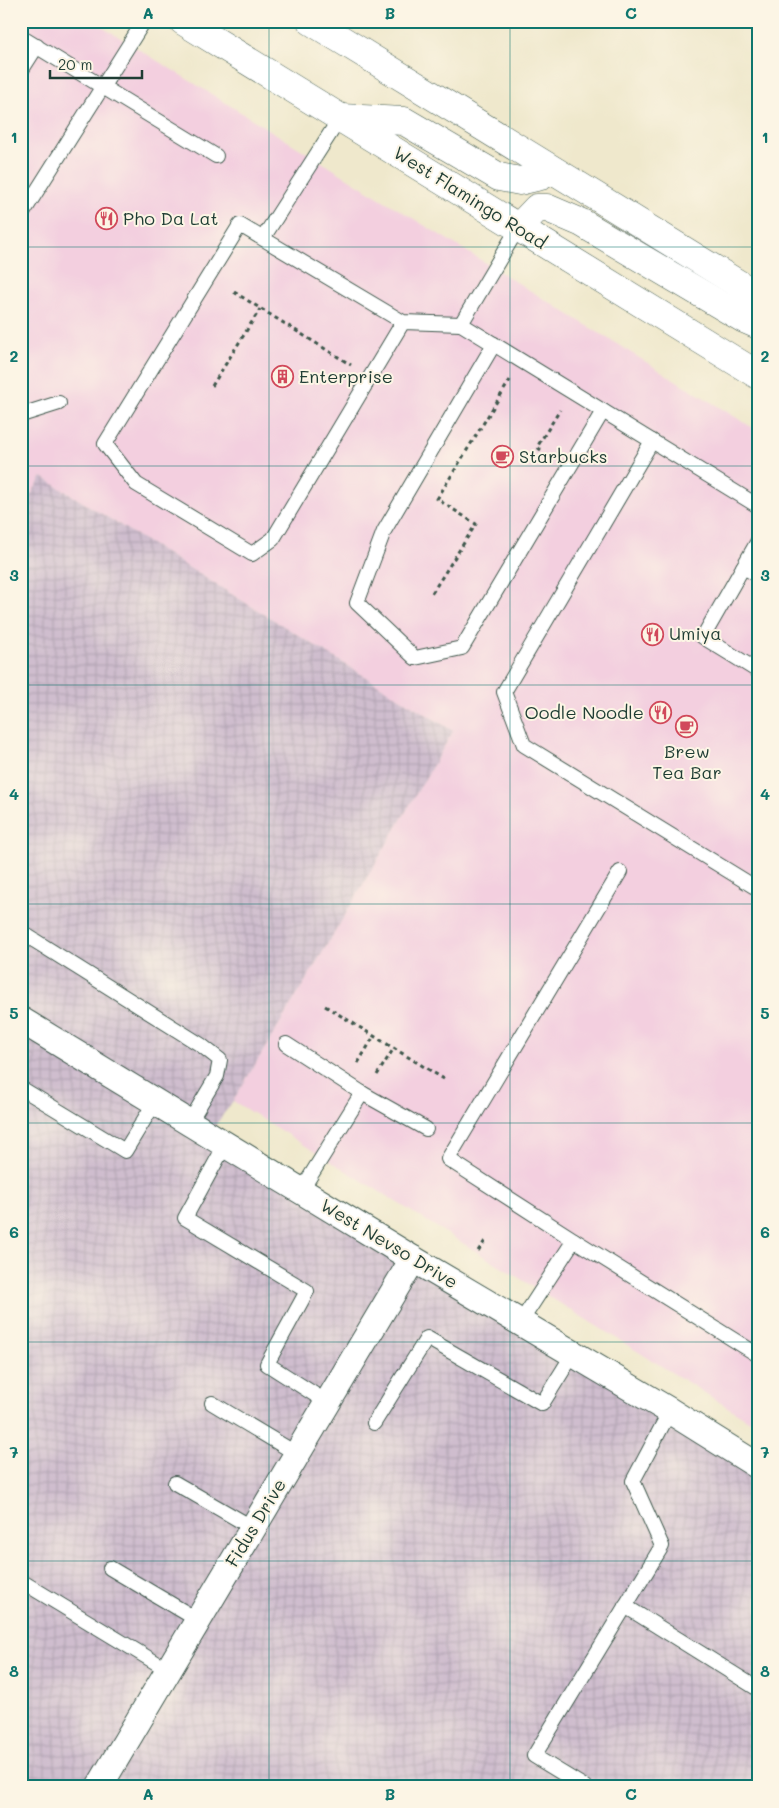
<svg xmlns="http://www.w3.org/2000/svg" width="779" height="1808" font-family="Mali,sans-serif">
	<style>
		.built { fill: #f3cfdf }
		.industrial { fill: url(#industrial-grid) }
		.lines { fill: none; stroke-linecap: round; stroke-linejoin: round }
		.service-casing { stroke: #3e574b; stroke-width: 16 }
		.minor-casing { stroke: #3e574b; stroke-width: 28 }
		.primary-casing { stroke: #3e574b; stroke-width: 29 }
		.path { stroke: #3e574b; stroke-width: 3; stroke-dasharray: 4 4; stroke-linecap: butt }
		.service { stroke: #fff; stroke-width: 14 }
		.minor { stroke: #fff; stroke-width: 26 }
		.primary { stroke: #fff; stroke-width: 28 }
		.grid { fill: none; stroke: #0f766e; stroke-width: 1; stroke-opacity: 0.55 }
		.labels { text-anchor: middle; stroke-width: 4; stroke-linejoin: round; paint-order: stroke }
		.street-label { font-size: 18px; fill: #1f3d34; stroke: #fcf5e5 }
		.poi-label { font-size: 18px; fill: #1f3d34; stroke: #fcf5e5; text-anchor: start }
		.neatline { fill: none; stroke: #0f766e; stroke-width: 2 }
		.grid-label { font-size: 16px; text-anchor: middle; font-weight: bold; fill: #0f766e }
	</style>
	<defs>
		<pattern id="industrial-grid" width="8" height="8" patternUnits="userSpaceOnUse" patternTransform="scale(1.25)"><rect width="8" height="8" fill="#cfbdce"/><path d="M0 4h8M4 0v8" fill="none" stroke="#b1a3b2"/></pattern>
	</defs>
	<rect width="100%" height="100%" fill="#fcf5e5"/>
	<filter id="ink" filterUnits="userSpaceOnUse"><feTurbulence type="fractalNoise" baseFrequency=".02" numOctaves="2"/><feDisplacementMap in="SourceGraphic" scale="10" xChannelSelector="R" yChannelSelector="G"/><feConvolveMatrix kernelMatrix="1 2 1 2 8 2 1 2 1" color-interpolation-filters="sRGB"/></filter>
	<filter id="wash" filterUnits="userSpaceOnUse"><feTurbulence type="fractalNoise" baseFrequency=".0096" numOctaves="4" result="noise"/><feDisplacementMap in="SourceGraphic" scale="20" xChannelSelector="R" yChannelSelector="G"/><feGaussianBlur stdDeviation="1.12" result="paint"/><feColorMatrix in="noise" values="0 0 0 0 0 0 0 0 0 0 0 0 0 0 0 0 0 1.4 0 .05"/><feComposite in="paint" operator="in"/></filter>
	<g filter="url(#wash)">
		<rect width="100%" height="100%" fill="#efe8cc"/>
		<polygon class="built" points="21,21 93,21 758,431 758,1426 233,1101 345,915 453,731 42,477 21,510"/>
		<polygon class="industrial" points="42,477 453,731 345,915 233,1101 209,1134 758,1466 758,1787 21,1787 21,510"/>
	</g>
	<g filter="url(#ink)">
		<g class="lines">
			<defs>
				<g id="service">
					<polyline points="21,37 216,156"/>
					<polyline points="21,71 37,46"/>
					<polyline points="21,216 144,21"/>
					<polyline points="263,238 340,118"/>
					<polyline points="403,322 273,539 252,554 136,484 105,444 240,225 403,322 461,324 758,506"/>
					<polyline points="461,324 518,228"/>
					<polyline points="494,344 384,531 357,603 415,658 462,648 603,411"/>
					<polyline points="21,415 59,403"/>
					<polyline points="652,441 504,692 524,745 758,889"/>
					<polyline points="758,541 703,637 758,671"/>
					<polyline points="743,567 758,575"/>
					<polyline points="21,932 201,1045 220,1060 217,1076 189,1123"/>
					<polyline points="286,1044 362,1093"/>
					<polyline points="21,1088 125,1151 155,1102"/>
					<polyline points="225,1145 185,1218 307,1291 267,1364 328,1403"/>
					<polyline points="301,1191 362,1093 426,1129"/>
					<polyline points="574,1240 448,1159 620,872"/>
					<polyline points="520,1323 574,1240 758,1355"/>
					<polyline points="212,1403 297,1454"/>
					<polyline points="374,1423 427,1338 542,1404 573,1354"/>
					<polyline points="175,1483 253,1528"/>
					<polyline points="110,1568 198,1620"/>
					<polyline points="21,1581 168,1670"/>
					<polyline points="625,1606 758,1689"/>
					<polyline points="585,1787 534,1756 662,1546 633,1481 670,1411"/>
				</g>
				<g id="minor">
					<polyline points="21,1020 413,1259 670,1411 758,1466"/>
					<polyline points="99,1787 413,1259"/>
				</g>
				<g id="primary">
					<polyline points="183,21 758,375"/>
					<polyline points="311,21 758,296"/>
					<polyline points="341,118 404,121 499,177 520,181 541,176 552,170"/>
					<polyline points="518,228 537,208 547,208 582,223 744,319 758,325"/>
				</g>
			</defs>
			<use href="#service" class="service-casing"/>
			<use href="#minor" class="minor-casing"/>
			<use href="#primary" class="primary-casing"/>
			<g class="path">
				<polyline points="234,292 351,365"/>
				<polyline points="212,386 260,309"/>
				<polyline points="541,450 537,447 560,410"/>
				<polyline points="432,593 476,524 437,499 510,380"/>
				<polyline points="325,1006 444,1079"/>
				<polyline points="358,1063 374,1036"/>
				<polyline points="377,1075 394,1048"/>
				<polyline points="478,1251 485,1241"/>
			</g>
			<use href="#service" class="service"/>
			<use href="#minor" class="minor"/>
			<use href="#primary" class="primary"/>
		</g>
	</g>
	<path class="grid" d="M269 21V1787M510 21V1787M21 247H758M21 466H758M21 685H758M21 904H758M21 1123H758M21 1342H758M21 1561H758"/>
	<defs>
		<symbol id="restaurant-ring" viewBox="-11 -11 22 22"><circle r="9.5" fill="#fcf5e5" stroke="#d1495b" stroke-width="1.5"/><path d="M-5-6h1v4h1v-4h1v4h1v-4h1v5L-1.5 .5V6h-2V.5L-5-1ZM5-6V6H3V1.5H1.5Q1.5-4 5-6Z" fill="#d1495b"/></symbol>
		<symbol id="building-ring" viewBox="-11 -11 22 22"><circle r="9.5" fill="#fcf5e5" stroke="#d1495b" stroke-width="1.5"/><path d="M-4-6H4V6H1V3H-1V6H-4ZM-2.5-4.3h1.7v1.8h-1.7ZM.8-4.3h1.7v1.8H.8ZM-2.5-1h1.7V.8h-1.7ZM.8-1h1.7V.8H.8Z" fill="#d1495b"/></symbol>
		<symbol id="cafe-ring" viewBox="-11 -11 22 22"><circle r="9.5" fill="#fcf5e5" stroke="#d1495b" stroke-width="1.5"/><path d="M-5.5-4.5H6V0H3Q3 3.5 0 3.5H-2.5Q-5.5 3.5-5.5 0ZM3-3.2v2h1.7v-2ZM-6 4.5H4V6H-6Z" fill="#d1495b"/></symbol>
	</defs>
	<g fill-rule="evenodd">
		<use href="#restaurant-ring" x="94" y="206" width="25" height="25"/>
		<use href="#building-ring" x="270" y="364" width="25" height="25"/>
		<use href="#cafe-ring" x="490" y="444" width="25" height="25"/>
		<use href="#restaurant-ring" x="640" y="622" width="25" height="25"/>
		<use href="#restaurant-ring" x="648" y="700" width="25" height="25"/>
		<use href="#cafe-ring" x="674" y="714" width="25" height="25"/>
	</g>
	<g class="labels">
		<g class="street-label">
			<text transform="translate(470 198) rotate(32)" y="6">West Flamingo Road</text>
			<text transform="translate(389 1244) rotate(31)" y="6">West Nevso Drive</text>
			<text transform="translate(256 1523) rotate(-59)" y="6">Fidus Drive</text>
		</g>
		<g class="poi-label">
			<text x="123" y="225">Pho Da Lat</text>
			<text x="299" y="383">Enterprise</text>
			<text x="519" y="463">Starbucks</text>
			<text x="669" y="640">Umiya</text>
			<text x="644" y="719" text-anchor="end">Oodle Noodle</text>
			<text x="687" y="758" text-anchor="middle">Brew<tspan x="687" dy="21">Tea Bar</tspan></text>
		</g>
	</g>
	<rect width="779" height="1808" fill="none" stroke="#fcf5e5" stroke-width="55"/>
	<path d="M50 70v8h92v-8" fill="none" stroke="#1f3d34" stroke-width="2.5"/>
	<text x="58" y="70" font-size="15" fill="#1f3d34" stroke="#fcf5e5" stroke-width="4" paint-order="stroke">20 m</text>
	<rect x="28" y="28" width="724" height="1752" class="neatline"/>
	<g class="grid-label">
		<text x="148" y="19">A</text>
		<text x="390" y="19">B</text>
		<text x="631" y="19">C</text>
		<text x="14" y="143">1</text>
		<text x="765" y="143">1</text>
		<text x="14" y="362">2</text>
		<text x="765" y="362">2</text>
		<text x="14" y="581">3</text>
		<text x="765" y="581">3</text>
		<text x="14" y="800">4</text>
		<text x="765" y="800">4</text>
		<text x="14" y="1019">5</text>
		<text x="765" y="1019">5</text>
		<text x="14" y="1238">6</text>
		<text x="765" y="1238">6</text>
		<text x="14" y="1458">7</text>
		<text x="765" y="1458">7</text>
		<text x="14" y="1677">8</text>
		<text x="765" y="1677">8</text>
		<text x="148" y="1800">A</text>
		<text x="390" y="1800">B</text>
		<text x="631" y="1800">C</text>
	</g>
</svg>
